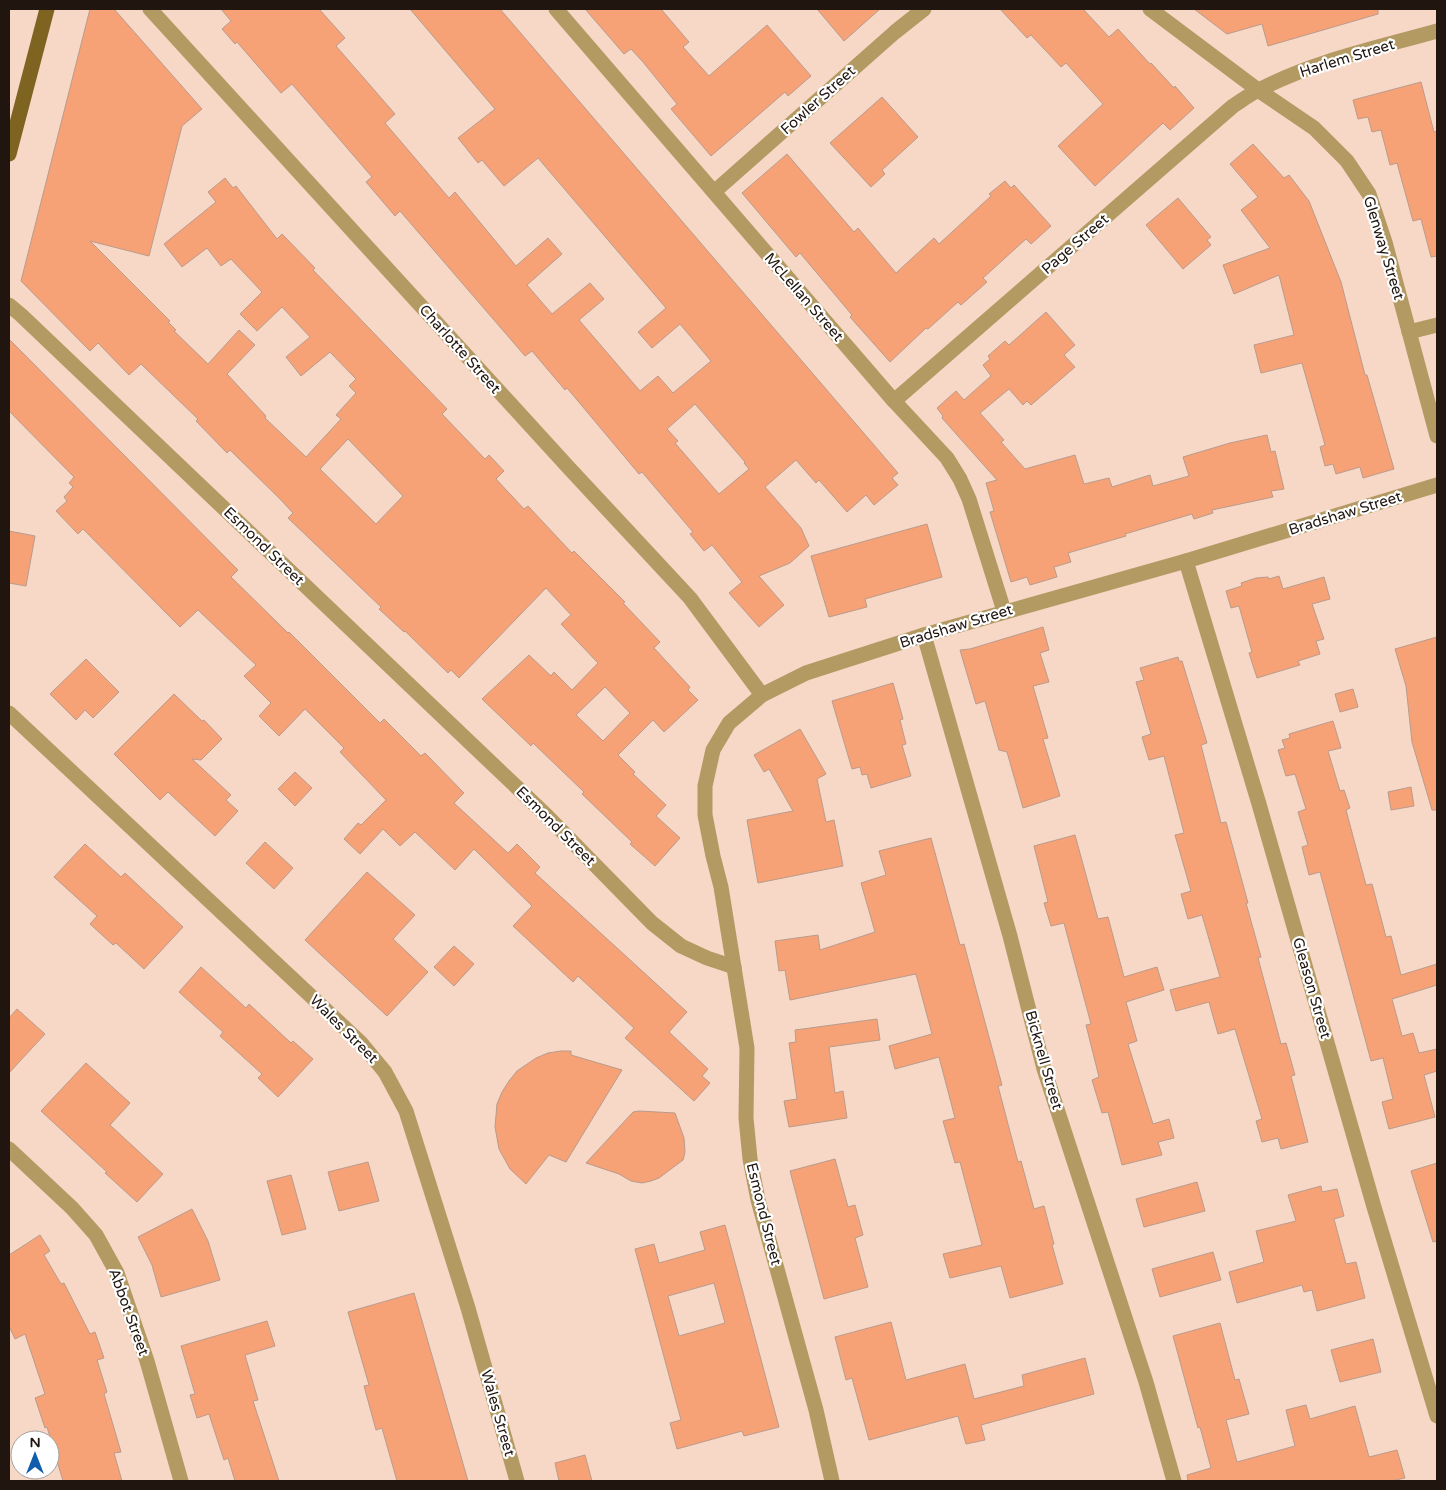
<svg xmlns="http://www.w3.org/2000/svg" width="1446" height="1490" viewBox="0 0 1446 1490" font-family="'Varela Round',sans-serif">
  <rect width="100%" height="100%" fill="#f7d7c6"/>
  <g fill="#f6a276" stroke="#ba9b8c" fill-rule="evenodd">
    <path d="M 90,9 L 114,9 L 202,109 L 182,126 L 149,256 L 90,241 L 170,321 L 168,322 L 176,330 L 174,331 L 208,364 L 239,330 L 255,345 L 227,374 L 266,416 L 265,418 L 306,457 L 341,419 L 336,415 L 356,393 L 349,386 L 356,379 L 330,352 L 301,376 L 286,357 L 310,337 L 282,307 L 257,331 L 240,314 L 262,292 L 231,259 L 221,266 L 207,248 L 182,267 L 164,244 L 216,202 L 208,192 L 225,178 L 233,188 L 236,186 L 277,239 L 282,234 L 315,268 L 313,270 L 447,409 L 442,414 L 485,459 L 489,455 L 504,471 L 496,479 L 524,509 L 528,506 L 572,553 L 574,551 L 625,602 L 623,603 L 660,642 L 654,648 L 690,687 L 688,690 L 698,700 L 664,732 L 653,720 L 618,755 L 635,772 L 633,774 L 666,805 L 656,816 L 680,838 L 655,866 L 630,844 L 632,842 L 582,794 L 584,792 L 533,743 L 531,746 L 482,699 L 529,655 L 551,676 L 554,672 L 572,690 L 598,663 L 561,624 L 571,615 L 546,588 L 459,678 L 451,670 L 448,673 L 405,631 L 404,632 L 379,609 L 381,607 L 288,518 L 293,513 L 280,499 L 230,450 L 227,453 L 196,421 L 198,419 L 141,364 L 129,375 L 98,343 L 90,351 L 21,281 ZM 348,439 L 403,496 L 376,524 L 320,469 ZM 605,687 L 630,713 L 603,741 L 576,715 Z"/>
    <path d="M 221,9 L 319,9 L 345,38 L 336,46 L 395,114 L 385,123 L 449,198 L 455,192 L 516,266 L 548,238 L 562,254 L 527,285 L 552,314 L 590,283 L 604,299 L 579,320 L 640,391 L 658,376 L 673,393 L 711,361 L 680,324 L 652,348 L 638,332 L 666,308 L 538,158 L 504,186 L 482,160 L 478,163 L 458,138 L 495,109 L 410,9 L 500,9 L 898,473 L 892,478 L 898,485 L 874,505 L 866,495 L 847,512 L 819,480 L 816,483 L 796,460 L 765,487 L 801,528 L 809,546 L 790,563 L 759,576 L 784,605 L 759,627 L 729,593 L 742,582 L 712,545 L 704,551 L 690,534 L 693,532 L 642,472 L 639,474 L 567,388 L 565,390 L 532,351 L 525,356 L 400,211 L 395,216 L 366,182 L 372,177 L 292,84 L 281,93 L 237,42 L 235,44 L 222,29 L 231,21 ZM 695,404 L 745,462 L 744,463 L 749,469 L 719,494 L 675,443 L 678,441 L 667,429 Z"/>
    <path d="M 585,9 L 661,9 L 689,42 L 683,47 L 709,76 L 767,25 L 811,76 L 788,96 L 785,92 L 711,156 L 671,109 L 677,104 L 643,62 L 631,49 L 624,54 Z"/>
    <path d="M 817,9 L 880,9 L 844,41 Z"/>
    <path d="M 1000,9 L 1083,9 L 1109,37 L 1118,29 L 1150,64 L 1151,63 L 1174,88 L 1175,86 L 1194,108 L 1170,130 L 1163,123 L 1095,186 L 1058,146 L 1103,104 L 1066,63 L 1061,67 L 1031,35 L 1027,38 Z"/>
    <path d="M 1194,9 L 1378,9 L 1378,14 L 1268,46 L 1262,24 L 1227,34 Z"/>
    <path d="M 1421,82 L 1434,132 L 1437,131 L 1437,256 L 1431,257 L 1421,219 L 1413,221 L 1397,163 L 1390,165 L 1381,130 L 1372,132 L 1368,117 L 1358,119 L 1353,100 Z"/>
    <path d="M 882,97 L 918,137 L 882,170 L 885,174 L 871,187 L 830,143 Z"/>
    <path d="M 1253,144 L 1284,178 L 1289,175 L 1309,201 L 1341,282 L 1365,375 L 1367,375 L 1394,469 L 1363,478 L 1360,467 L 1336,474 L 1333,464 L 1325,466 L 1320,447 L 1325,445 L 1302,363 L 1261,373 L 1254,345 L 1294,335 L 1279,275 L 1234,294 L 1223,265 L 1270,248 L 1241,210 L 1258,197 L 1230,164 Z"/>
    <path d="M 787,154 L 854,232 L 858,228 L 896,273 L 934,238 L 939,244 L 991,196 L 989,194 L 1005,181 L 1011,188 L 1014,185 L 1051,226 L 1031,244 L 1026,239 L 983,278 L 987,282 L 961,305 L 958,302 L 928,329 L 926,328 L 890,362 L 850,317 L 852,315 L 800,253 L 796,257 L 742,193 Z"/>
    <path d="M 1178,198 L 1211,237 L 1207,240 L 1211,245 L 1183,269 L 1146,225 Z"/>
    <path d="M 1046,312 L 1075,345 L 1064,355 L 1075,367 L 1031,405 L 1027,401 L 1023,405 L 1009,389 L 980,413 L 1004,440 L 1001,442 L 1025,469 L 1075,455 L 1084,484 L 1109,478 L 1112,487 L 1150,475 L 1153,486 L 1189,476 L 1183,457 L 1230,443 L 1267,435 L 1271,452 L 1275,451 L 1284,489 L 1271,491 L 1273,497 L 1212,510 L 1213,513 L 1194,519 L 1192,514 L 1125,534 L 1126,536 L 1068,553 L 1071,562 L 1054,567 L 1057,577 L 1030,585 L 1027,577 L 1011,582 L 990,512 L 994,511 L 986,483 L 997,480 L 942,418 L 943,416 L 937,408 L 956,391 L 964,400 L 991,376 L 983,365 L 990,359 L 988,356 L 1005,341 L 1009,345 Z"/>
    <path d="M 9,339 L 238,570 L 231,577 L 288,633 L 289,632 L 380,723 L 384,719 L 421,756 L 425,753 L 464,793 L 454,803 L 508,853 L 517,844 L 540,867 L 535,873 L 687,1012 L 669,1032 L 708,1069 L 702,1076 L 710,1083 L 694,1101 L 625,1038 L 634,1028 L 578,976 L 573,982 L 513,926 L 532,906 L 474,849 L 455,870 L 415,832 L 400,846 L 383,829 L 360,854 L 344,839 L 358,823 L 361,825 L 386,800 L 340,752 L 344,748 L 305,709 L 279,736 L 259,716 L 271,703 L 244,676 L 256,665 L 198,610 L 180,627 L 83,529 L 78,534 L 56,511 L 67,501 L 64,497 L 73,487 L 69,483 L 74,477 L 9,411 Z"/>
    <path d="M 927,524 L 942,577 L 865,599 L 867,607 L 829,617 L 811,556 Z"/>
    <path d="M 9,531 L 35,536 L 26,586 L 9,583 Z"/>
    <path d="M 1279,576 L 1283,589 L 1324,577 L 1330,599 L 1312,604 L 1324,639 L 1316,641 L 1320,654 L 1298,661 L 1300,665 L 1257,678 L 1249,653 L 1252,652 L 1239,606 L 1231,608 L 1226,591 L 1242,586 L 1241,583 L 1256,578 L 1268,577 L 1269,579 Z"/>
    <path d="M 1043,627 L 1049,650 L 1040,653 L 1049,682 L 1033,686 L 1048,738 L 1043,739 L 1060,796 L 1023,808 L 1007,752 L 999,750 L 985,701 L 976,704 L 960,650 L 970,649 Z"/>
    <path d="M 1437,637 L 1437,810 L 1432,810 L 1412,742 L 1406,686 L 1395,649 Z"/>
    <path d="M 1178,657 L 1179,661 L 1182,661 L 1207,743 L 1201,745 L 1221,823 L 1226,822 L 1232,844 L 1248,903 L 1246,903 L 1261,957 L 1258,958 L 1281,1044 L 1286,1043 L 1295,1075 L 1291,1076 L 1308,1142 L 1281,1149 L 1278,1138 L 1262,1142 L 1256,1121 L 1262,1119 L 1235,1029 L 1218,1034 L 1209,1002 L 1176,1011 L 1170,990 L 1220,977 L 1202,915 L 1188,919 L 1181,894 L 1191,891 L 1175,835 L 1184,833 L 1164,756 L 1149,760 L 1142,737 L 1151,734 L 1136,682 L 1144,680 L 1140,668 Z"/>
    <path d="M 86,659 L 119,692 L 93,718 L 85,710 L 76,720 L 50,694 Z"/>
    <path d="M 893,683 L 903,719 L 900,720 L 906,744 L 902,745 L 911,776 L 871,788 L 867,774 L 862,775 L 860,767 L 852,769 L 832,701 Z"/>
    <path d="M 1353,689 L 1358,707 L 1340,712 L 1335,694 Z"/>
    <path d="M 174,694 L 202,721 L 204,720 L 222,739 L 201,760 L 192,759 L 231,795 L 226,800 L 238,811 L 215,836 L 168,792 L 160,800 L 114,754 Z"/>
    <path d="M 1333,721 L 1341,748 L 1328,751 L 1340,791 L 1344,790 L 1350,808 L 1346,810 L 1366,885 L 1372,884 L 1386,937 L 1391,936 L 1401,975 L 1437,964 L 1437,985 L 1392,999 L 1402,1036 L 1413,1033 L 1419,1053 L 1437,1049 L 1437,1071 L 1424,1075 L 1435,1117 L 1389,1129 L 1382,1102 L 1393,1099 L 1383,1058 L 1371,1061 L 1320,872 L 1309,875 L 1302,847 L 1308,845 L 1298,812 L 1306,809 L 1295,774 L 1286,776 L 1278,750 L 1285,748 L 1282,740 L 1290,738 L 1289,734 Z"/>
    <path d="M 800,729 L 826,774 L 817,779 L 826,822 L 834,820 L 843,866 L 758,883 L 747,820 L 793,811 L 769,769 L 764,772 L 754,755 Z"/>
    <path d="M 295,772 L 312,788 L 295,806 L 278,789 Z"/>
    <path d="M 1411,787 L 1414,806 L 1391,810 L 1388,792 Z"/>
    <path d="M 1075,835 L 1098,919 L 1108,917 L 1124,977 L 1157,967 L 1164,990 L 1126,1002 L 1137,1041 L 1128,1044 L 1153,1124 L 1169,1119 L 1174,1138 L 1158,1142 L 1162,1155 L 1122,1165 L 1108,1112 L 1102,1113 L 1092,1080 L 1099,1077 L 1086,1025 L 1091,1024 L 1064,923 L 1051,926 L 1044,903 L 1048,902 L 1034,846 Z"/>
    <path d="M 931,838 L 960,945 L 964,944 L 976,989 L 1002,1085 L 998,1086 L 1018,1162 L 1021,1161 L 1034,1209 L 1044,1206 L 1054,1244 L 1052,1245 L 1063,1284 L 1010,1298 L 1001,1266 L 950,1278 L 943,1254 L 982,1245 L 960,1162 L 955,1163 L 943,1121 L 955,1118 L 939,1057 L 895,1069 L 889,1046 L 932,1034 L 916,974 L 790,1000 L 785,970 L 779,971 L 775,941 L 818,935 L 820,950 L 875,932 L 861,883 L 886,875 L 879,851 Z"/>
    <path d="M 265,842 L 293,868 L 274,889 L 246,863 Z"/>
    <path d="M 85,844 L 121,877 L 125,873 L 183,927 L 144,969 L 116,943 L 113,945 L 90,924 L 97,916 L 54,877 Z"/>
    <path d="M 367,872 L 415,915 L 393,939 L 428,972 L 387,1016 L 305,940 Z"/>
    <path d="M 454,946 L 474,964 L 454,986 L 434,967 Z"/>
    <path d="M 201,967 L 246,1008 L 249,1004 L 291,1043 L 293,1041 L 313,1059 L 278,1097 L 258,1078 L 262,1074 L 220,1036 L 223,1032 L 179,992 Z"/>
    <path d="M 17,1009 L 45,1034 L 9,1073 L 9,1018 Z"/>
    <path d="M 877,1019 L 880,1040 L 829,1047 L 835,1093 L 843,1091 L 847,1118 L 789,1127 L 784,1101 L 797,1099 L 789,1043 L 796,1042 L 795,1030 Z"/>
    <path d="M 561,1051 L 571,1051 L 571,1055 L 622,1070 L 566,1162 L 549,1155 L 526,1184 L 510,1169 L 499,1149 L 495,1127 L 497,1104 L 502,1092 L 509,1081 L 517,1071 L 536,1058 L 548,1053 Z"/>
    <path d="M 86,1063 L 130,1103 L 110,1125 L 163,1174 L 137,1202 L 105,1173 L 107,1172 L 41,1111 Z"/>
    <path d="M 639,1111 L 675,1113 L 684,1138 L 685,1152 L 683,1160 L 659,1178 L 651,1181 L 642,1183 L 631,1181 L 619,1174 L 586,1163 L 633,1112 Z"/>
    <path d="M 835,1159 L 848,1207 L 855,1205 L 863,1235 L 855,1238 L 868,1287 L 824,1299 L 790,1171 Z"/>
    <path d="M 368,1162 L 379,1201 L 339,1211 L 328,1172 Z"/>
    <path d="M 1437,1163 L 1437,1241 L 1433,1242 L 1411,1171 Z"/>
    <path d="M 291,1175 L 306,1229 L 282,1235 L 267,1181 Z"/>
    <path d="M 1197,1182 L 1205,1211 L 1144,1227 L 1136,1199 Z"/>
    <path d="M 1321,1186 L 1322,1192 L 1337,1189 L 1344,1216 L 1334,1219 L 1346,1264 L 1356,1262 L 1365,1298 L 1317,1311 L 1312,1290 L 1304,1292 L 1302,1285 L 1237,1303 L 1229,1272 L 1264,1262 L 1256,1231 L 1296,1221 L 1288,1195 Z"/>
    <path d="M 192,1209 L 208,1241 L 220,1280 L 161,1297 L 152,1265 L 138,1237 Z"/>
    <path d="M 725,1225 L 779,1427 L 744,1436 L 742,1431 L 677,1449 L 670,1423 L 681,1420 L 635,1249 L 654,1244 L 659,1263 L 705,1250 L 700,1232 ZM 714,1283 L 725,1323 L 679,1336 L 668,1296 Z"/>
    <path d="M 40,1235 L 50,1251 L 44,1255 L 61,1284 L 64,1283 L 90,1334 L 95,1332 L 104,1358 L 97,1360 L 107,1392 L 104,1394 L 121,1452 L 114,1453 L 122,1481 L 63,1481 L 47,1427 L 45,1428 L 35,1398 L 45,1394 L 25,1334 L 15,1339 L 9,1326 L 9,1255 Z"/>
    <path d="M 1213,1252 L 1221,1280 L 1160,1297 L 1152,1269 Z"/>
    <path d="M 414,1293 L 468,1481 L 397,1481 L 382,1428 L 376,1430 L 364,1386 L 369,1385 L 348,1312 Z"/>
    <path d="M 267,1321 L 275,1346 L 245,1355 L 258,1400 L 253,1401 L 279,1481 L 235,1481 L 228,1458 L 224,1460 L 209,1414 L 197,1418 L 190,1395 L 195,1394 L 181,1346 Z"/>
    <path d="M 891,1322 L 906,1380 L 965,1364 L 974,1399 L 1024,1386 L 1022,1375 L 1085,1358 L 1094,1394 L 981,1425 L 985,1440 L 966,1444 L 958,1416 L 869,1440 L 852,1378 L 846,1380 L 835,1337 Z"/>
    <path d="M 1220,1323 L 1235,1380 L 1239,1379 L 1249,1414 L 1226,1420 L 1237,1462 L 1295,1446 L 1286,1410 L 1306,1405 L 1310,1419 L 1355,1406 L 1369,1457 L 1397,1450 L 1405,1478 L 1391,1481 L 1188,1481 L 1187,1475 L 1211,1468 L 1200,1427 L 1198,1428 L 1173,1336 Z"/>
    <path d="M 1373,1339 L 1381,1372 L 1340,1382 L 1331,1350 Z"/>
    <path d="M 585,1455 L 592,1481 L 559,1481 L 555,1463 Z"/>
  </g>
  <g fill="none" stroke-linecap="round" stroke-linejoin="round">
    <g stroke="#b39a63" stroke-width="15">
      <path d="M 150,9 L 569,468 L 690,598 L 762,695"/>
      <path d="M 556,9 L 894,401 L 947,458 L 960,479 L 969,499 L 1004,611"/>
      <path d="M 714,192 L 895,32 L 924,9"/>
      <path d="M 9,305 L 21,315 L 547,816 L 652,923 L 681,946 L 707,958 L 734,967"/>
      <path d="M 1409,332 L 1437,325"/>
      <path d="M 894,401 L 1233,106 C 1241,101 1250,94 1259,90 C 1314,61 1377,48 1437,31"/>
      <path d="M 1186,561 L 1259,804 L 1374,1207 L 1437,1416"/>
      <path d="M 924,635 L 1010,936 L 1044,1069 L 1146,1382 L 1174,1481"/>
      <path d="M 9,713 L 361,1043 L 385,1072 L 406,1111 L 468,1308 L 517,1481"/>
      <path d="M 9,1149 L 72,1208 L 96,1235 L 117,1273 L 147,1361 L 181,1481"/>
      <path d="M 832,1481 L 816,1410 L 758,1200 L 750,1159 L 746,1118 L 747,1048 L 721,887 L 713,856 L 705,815 L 705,786 L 713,750 L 729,723 L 762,695 L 806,673 L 924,635 L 1186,561 L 1437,485"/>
    </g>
    <path stroke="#b39a63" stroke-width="15" d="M 1150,9 L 1258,90 L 1314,128 L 1347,161 L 1369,194 L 1385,242 L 1437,436"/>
    <path stroke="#7e6321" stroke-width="15" d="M 9,154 L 47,9"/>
  </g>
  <g text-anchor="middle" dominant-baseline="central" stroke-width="4.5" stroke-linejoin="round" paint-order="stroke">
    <g font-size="15" fill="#20150f" stroke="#fff">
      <text transform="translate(1347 58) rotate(-17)">Harlem Street</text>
      <text transform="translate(818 100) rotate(-42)">Fowler Street</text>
      <text transform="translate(1075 244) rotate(-41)">Page Street</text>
      <text transform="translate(1384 248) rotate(73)">Glenway Street</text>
      <text transform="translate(804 297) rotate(49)">McLellan Street</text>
      <text transform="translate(460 349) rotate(48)">Charlotte Street</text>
      <text transform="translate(1345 513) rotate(-17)">Bradshaw Street</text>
      <text transform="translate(264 546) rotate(44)">Esmond Street</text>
      <text transform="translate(956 626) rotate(-17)">Bradshaw Street</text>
      <text transform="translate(556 826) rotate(45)">Esmond Street</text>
      <text transform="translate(1312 988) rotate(74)">Gleason Street</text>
      <text transform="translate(344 1029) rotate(45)">Wales Street</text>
      <text transform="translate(1044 1060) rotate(74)">Bicknell Street</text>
      <text transform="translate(764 1214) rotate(76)">Esmond Street</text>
      <text transform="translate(129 1312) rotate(70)">Abbot Street</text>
      <text transform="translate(498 1413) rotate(74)">Wales Street</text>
    </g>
  </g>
  <rect width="1446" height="1490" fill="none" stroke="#20150f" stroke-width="20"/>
  <g transform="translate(35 1455)"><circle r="24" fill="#ffffff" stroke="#a6a19f"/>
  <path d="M0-4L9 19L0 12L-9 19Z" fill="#105dac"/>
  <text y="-8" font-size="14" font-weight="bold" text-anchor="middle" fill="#20150f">N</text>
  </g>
</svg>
